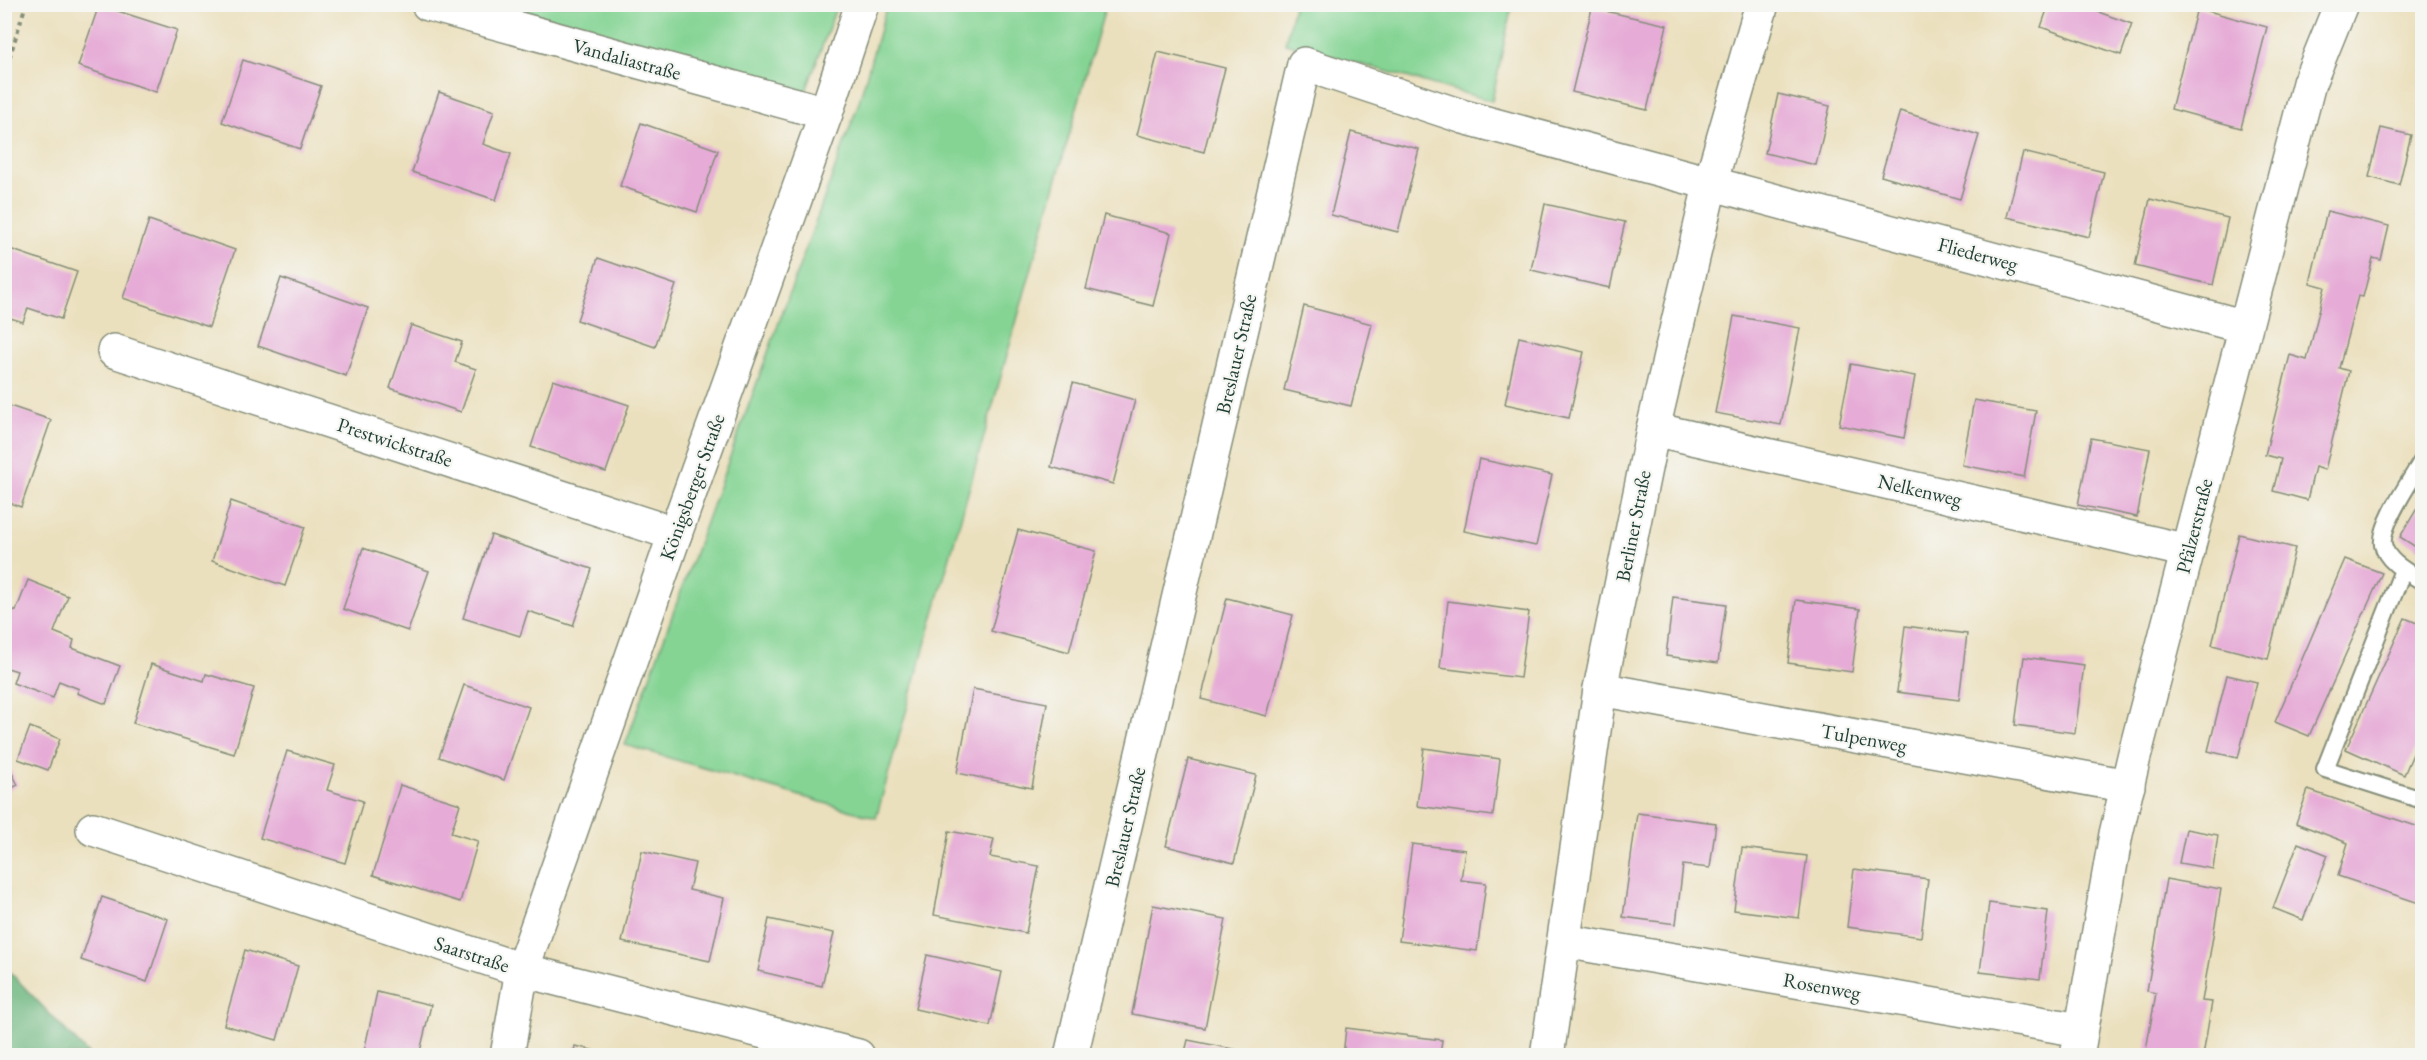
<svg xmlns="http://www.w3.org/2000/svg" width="2427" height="1060" viewBox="0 0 2427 1060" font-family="'EB Garamond',serif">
  <rect width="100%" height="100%" fill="#f6f6f2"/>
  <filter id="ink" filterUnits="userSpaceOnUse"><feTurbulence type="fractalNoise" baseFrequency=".0167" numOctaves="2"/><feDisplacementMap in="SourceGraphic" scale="12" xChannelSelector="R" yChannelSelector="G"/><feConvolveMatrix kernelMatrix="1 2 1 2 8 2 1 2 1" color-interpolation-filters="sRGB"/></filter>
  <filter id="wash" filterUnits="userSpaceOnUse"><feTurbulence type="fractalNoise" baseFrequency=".008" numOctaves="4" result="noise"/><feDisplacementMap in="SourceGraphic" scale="24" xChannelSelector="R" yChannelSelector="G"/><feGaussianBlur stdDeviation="1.35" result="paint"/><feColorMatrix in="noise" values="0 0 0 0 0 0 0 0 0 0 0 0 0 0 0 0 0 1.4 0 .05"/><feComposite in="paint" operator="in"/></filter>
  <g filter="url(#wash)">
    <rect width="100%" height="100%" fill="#ebe0be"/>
    <g fill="#85d494" stroke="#528864" stroke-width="1.5">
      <path d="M 491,5 L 837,5 L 806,91 Z"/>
      <path d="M 887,5 L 1106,5 L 876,818 L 625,745 L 858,105 Z"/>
      <path d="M 1294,5 L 1512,5 L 1492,101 L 1285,43 Z"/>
    </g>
    <path fill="#6cb67e" stroke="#467a59" stroke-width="1.5" d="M 4,967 L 5,967 L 89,1055 L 5,1055 Z"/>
    <g id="blocks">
      <g fill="#e6acd7">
        <path d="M 2049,4 L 2076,4 L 2132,24 L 2121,55 L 2041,27 Z"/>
        <path d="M 99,5 L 177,30 L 156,92 L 78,66 Z"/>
        <path d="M 1592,8 L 1667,25 L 1647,110 L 1572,92 Z"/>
        <path d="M 2197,8 L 2267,27 L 2241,128 L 2171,109 Z"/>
        <path d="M 1158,52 L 1225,68 L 1204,152 L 1137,135 Z"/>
        <path d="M 243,60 L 321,86 L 300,149 L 222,122 Z"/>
        <path d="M 439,92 L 494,111 L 483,144 L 511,154 L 496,200 L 412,172 Z"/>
        <path d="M 1778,94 L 1830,106 L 1816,165 L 1765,153 Z"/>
        <path d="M 1900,111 L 1979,135 L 1960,199 L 1881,176 Z"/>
        <path d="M 641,123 L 718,150 L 697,212 L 620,186 Z"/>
        <path d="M 2381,128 L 2411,135 L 2399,185 L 2369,177 Z"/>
        <path d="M 1351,132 L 1419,149 L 1398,232 L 1331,215 Z"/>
        <path d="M 2023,152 L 2104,172 L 2089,237 L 2007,217 Z"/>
        <path d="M 2150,199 L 2228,218 L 2213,285 L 2135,266 Z"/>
        <path d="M 1545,204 L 1625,222 L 1610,288 L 1531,270 Z"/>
        <path d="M 2327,211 L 2389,226 L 2381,260 L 2373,258 L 2363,297 L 2358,296 L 2339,368 L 2349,371 L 2325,470 L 2315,467 L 2307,500 L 2273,491 L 2281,459 L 2265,455 L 2290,355 L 2307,360 L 2325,287 L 2310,283 Z"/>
        <path d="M 1104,215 L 1171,233 L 1153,306 L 1086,289 Z"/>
        <path d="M 149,220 L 235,250 L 209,327 L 123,298 Z"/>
        <path d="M 4,247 L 77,272 L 61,319 L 28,308 L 23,322 L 4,316 Z"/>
        <path d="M 598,258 L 676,285 L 655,347 L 577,320 Z"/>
        <path d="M 281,278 L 368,308 L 346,376 L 258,346 Z"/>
        <path d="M 1304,306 L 1372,324 L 1351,406 L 1284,390 Z"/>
        <path d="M 1734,316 L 1800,328 L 1781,425 L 1715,413 Z"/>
        <path d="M 411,325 L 462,342 L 455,362 L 476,369 L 461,412 L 390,388 Z"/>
        <path d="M 1519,337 L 1584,352 L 1569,418 L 1505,404 Z"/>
        <path d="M 1851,364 L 1915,376 L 1904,438 L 1839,425 Z"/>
        <path d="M 553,380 L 629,405 L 606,472 L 531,447 Z"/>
        <path d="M 1073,383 L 1135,400 L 1113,484 L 1051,467 Z"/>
        <path d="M 1974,400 L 2036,411 L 2024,477 L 1962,465 Z"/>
        <path d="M 4,404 L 51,420 L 21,507 L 4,501 Z"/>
        <path d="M 2091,438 L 2150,449 L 2137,517 L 2078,505 Z"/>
        <path d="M 1479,459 L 1552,475 L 1536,546 L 1464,531 Z"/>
        <path d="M 2422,500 L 2422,551 L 2400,537 Z"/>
        <path d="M 231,501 L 305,527 L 285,586 L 212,561 Z"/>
        <path d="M 1018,530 L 1096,551 L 1069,652 L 991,631 Z"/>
        <path d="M 2239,534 L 2295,548 L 2268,659 L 2212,645 Z"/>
        <path d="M 491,535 L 592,569 L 573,626 L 528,611 L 520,636 L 463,618 Z"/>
        <path d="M 363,548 L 429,571 L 408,631 L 343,609 Z"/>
        <path d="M 2345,559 L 2382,573 L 2309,736 L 2275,722 Z"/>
        <path d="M 28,580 L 68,596 L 54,632 L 74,640 L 72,648 L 120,666 L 106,704 L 77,693 L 79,689 L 59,681 L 53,698 L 13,683 L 17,671 L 4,667 L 4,606 L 16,611 Z"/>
        <path d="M 1673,597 L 1726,604 L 1718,663 L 1666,656 Z"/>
        <path d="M 1227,598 L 1293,615 L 1267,716 L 1201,699 Z"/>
        <path d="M 1796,600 L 1860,609 L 1852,672 L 1788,663 Z"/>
        <path d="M 1448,601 L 1529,612 L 1520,678 L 1440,668 Z"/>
        <path d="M 2405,618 L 2422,625 L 2422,733 L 2404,775 L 2346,749 Z"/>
        <path d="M 1905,626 L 1967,634 L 1959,700 L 1897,692 Z"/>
        <path d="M 2024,657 L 2084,665 L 2075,733 L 2015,725 Z"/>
        <path d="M 151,664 L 204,681 L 206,674 L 254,688 L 234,754 L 133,723 Z"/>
        <path d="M 2227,675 L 2257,682 L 2238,758 L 2208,751 Z"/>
        <path d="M 464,685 L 529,707 L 504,780 L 439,757 Z"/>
        <path d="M 973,689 L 1047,703 L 1032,788 L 957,773 Z"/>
        <path d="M 30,727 L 60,739 L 48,770 L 18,759 Z"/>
        <path d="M 1424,748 L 1500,759 L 1493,816 L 1417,806 Z"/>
        <path d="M 287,751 L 335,765 L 327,790 L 363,801 L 345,863 L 260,838 Z"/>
        <path d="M 4,757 L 18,785 L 4,792 Z"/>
        <path d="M 1188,759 L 1256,775 L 1234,863 L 1166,846 Z"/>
        <path d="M 400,785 L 460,804 L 451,833 L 478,841 L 460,902 L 373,875 Z"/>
        <path d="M 2308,790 L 2422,828 L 2422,904 L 2338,876 L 2348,843 L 2296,823 Z"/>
        <path d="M 1637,813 L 1716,823 L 1710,868 L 1683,865 L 1676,924 L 1623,917 Z"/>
        <path d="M 4,814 L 10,825 L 4,827 Z"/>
        <path d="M 2186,829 L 2218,835 L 2213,869 L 2179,863 Z"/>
        <path d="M 949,831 L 994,839 L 990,857 L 1039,866 L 1026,933 L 934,915 Z"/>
        <path d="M 2298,843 L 2328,855 L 2303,920 L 2273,908 Z"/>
        <path d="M 1412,844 L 1465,850 L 1461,880 L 1486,883 L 1477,951 L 1399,941 Z"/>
        <path d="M 1742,848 L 1807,856 L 1799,918 L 1734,910 Z"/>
        <path d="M 642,851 L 695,863 L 689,890 L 724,898 L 710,961 L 622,942 Z"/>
        <path d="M 1854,869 L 1928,879 L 1921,937 L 1847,927 Z"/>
        <path d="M 2166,879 L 2221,889 L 2202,1001 L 2212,1002 L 2203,1056 L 2145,1056 L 2156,993 L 2147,991 Z"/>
        <path d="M 102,897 L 168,919 L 147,982 L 81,960 Z"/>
        <path d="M 1989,903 L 2048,911 L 2040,979 L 1980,972 Z"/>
        <path d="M 1153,905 L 1226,919 L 1205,1028 L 1132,1014 Z"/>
        <path d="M 769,919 L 834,933 L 822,986 L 758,971 Z"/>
        <path d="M 245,950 L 298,966 L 277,1040 L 224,1025 Z"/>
        <path d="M 927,955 L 1002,972 L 990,1026 L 915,1009 Z"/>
        <path d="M 377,992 L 431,1005 L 419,1056 L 363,1056 Z"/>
        <path d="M 1346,1028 L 1442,1040 L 1440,1056 L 1343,1056 Z"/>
        <path d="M 1188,1040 L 1258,1054 L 1258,1056 L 1184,1056 Z"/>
        <path d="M 575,1046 L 613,1055 L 613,1056 L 573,1056 Z"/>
      </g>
    </g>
  </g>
  <g filter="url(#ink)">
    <use href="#blocks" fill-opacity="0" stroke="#858e79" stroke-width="1.5"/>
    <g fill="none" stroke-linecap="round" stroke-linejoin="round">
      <defs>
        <g id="service">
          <path d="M 2422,461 C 2412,479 2380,524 2383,544 C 2386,562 2409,573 2422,581"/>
          <path d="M 2403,570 L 2325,769 L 2422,800"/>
        </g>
        <g id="minor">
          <path d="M 428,4 L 826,113"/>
          <path d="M 114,351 L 675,534"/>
          <path d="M 1653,429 L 2188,551"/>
          <path d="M 1600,689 L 2128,786"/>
          <path d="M 93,829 L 522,970 L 858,1056"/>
          <path d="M 1564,941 L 2080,1030"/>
          <path d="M 507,1056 L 522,970 L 675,534 L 826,113 L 862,4"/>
          <path d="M 1071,1056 L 1304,64 L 1464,117 L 2245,327"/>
          <path d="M 1547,1056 L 1600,689 L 1653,429 L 1711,181 L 1762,4"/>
          <path d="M 2077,1056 L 2116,834 L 2134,757 L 2309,83 L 2341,4"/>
        </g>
      </defs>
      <use href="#service" stroke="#858e79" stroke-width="20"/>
      <use href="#minor" stroke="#858e79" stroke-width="36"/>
      <path stroke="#858e79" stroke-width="4" stroke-dasharray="4.5 4.5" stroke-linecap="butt" d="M 4,75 L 26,4"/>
      <use href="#service" stroke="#fff" stroke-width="16"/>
      <use href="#minor" stroke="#fff" stroke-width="33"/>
    </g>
  </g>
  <g text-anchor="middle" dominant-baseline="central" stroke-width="4.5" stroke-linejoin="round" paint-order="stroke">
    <g font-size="20" fill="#1f3d34" stroke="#f6f6f2">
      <text transform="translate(627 59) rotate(15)">Vandaliastraße</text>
      <text transform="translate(1978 254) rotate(15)">Fliederweg</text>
      <text transform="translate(1236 354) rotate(-77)">Breslauer Straße</text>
      <text transform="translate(395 442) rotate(18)">Prestwickstraße</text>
      <text transform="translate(692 487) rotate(-70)">Königsberger Straße</text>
      <text transform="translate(1920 490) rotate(13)">Nelkenweg</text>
      <text transform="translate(1633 526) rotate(-79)">Berliner Straße</text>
      <text transform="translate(2194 526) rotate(-76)">Pfälzerstraße</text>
      <text transform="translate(1864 738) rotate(10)">Tulpenweg</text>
      <text transform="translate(1125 827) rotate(-77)">Breslauer Straße</text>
      <text transform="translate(472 954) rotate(18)">Saarstraße</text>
      <text transform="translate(1822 986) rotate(10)">Rosenweg</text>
    </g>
  </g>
  <rect width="2427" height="1060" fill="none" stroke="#f6f6f2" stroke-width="24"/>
</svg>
